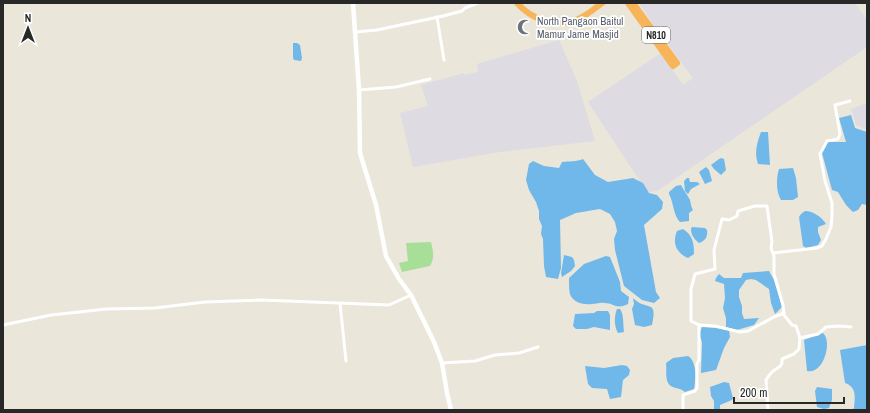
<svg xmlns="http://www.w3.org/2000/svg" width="870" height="413" viewBox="0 0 870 413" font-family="'Archivo Narrow',sans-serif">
  <rect width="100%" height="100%" fill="#eae6da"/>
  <g fill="#dedbe3">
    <path d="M 639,3 L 855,3 L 867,20 L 867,47 L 657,191 L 647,192 L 588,102 L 661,53 L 683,85 L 693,78 L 662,37 Z"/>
    <path d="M 559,40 L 577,81 L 595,141 L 500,152 L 413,167 L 400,113 L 428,106 L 421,85 L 464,73 L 465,75 L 478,72 L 477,64 Z"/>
    <path d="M 867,103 L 867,128 L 865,129 L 856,125 L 851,109 Z"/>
  </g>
  <path fill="#a7df98" d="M 431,242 C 433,250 435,258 430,266 L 402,272 L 399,263 L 408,261 L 406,243 Z"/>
  <g fill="#70b8ea">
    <path d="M 293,43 L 297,43 L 300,45 L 302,58 L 301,61 L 294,60 L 293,58 Z"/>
    <path d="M 851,115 L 855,128 L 867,132 L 867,205 L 862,204 L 858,210 L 853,212 L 846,205 L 838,192 L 832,190 L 822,153 L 828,142 L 846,142 L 839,118 Z"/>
    <path d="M 761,132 L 768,132 L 770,165 L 758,164 C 754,152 757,143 761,132 Z"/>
    <path d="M 721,158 L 724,159 L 726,170 L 721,175 L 714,169 L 711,165 L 719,159 Z"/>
    <path d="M 583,159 L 595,175 L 608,182 L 633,178 L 643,183 L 649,193 L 657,195 L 663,202 L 662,209 L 644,225 L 656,292 L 660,298 L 654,303 L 642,300 L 624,286 L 615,250 L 614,239 L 617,231 L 615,222 L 610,214 L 600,209 L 576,213 L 560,220 L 561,268 L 558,279 L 546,277 L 544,266 L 543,239 L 541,234 L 542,226 L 539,219 L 539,211 L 536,202 L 529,190 L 526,180 L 529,164 L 533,161 L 544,166 L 559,168 L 562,162 C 569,161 576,162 583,159 Z"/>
    <path d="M 706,167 L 709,170 L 712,181 L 705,184 L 699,172 Z"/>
    <path d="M 793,168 L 796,178 L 798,197 L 793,200 L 781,200 C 776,192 776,178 779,169 Z"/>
    <path d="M 687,178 L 689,178 L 690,182 L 697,182 L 700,184 L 691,189 L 688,194 L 685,191 L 684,181 Z"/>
    <path d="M 681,185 C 683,189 688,196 690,200 C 691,204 691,207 693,210 L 689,213 L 689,221 L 680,222 C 673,215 674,203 669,194 L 669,192 L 676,186 Z"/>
    <path d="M 805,211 C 813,211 822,217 826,224 L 818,227 L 818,232 L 821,240 L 818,245 L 806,248 L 803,246 L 799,217 L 801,214 Z"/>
    <path d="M 692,227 L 705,228 L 707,230 C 708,237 705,241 699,243 C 694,239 691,235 691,229 Z"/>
    <path d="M 683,229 C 693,235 694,244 694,254 L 688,258 C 676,253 672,243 677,231 Z"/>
    <path d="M 564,255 L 572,257 L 574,260 L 575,266 L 571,271 L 562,277 L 561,273 Z"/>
    <path d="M 606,256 L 610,257 L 620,282 L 621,291 L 629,297 L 628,304 C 615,310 615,303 604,303 C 600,302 596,304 592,304 C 584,305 573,303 570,294 C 569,290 569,283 569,278 L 584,264 Z"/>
    <path d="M 769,271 L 774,280 L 782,307 L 775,314 L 771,303 L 769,289 L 756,280 L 751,279 L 746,280 L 739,290 L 739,297 L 742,306 L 742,313 L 744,319 L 759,318 L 754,325 L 737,330 L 726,327 L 726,318 L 723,308 L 725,298 L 724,284 L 715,281 L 716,278 L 719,274 L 724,278 L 741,278 L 743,273 Z"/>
    <path d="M 633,298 C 647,312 658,298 652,325 L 644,327 L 635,325 L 632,309 L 634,304 Z"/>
    <path d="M 617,309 L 620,309 C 624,314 623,325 624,332 L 618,333 C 614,326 614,316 617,309 Z"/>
    <path d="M 597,311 L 608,311 L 610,315 L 610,330 L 594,327 L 587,329 L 576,329 L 573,326 L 575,314 L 594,313 Z"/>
    <path d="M 702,327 L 716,328 L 729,330 L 730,337 L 724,348 L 716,370 L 701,373 L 702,342 L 699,334 Z"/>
    <path d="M 823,333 C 833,342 823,375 807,371 L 804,340 Z"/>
    <path d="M 867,345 L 867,410 L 852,410 L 854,408 C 855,398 857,387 845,383 L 840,350 Z"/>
    <path d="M 688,356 C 697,361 696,380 694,389 L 685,392 C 680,388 678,389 673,387 C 664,384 667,371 666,363 L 673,358 Z"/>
    <path d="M 622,365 L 627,366 L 630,370 L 629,375 L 623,380 L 621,397 L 610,399 L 607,389 L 592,388 L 588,384 L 585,366 L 604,368 Z"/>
    <path d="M 724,382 L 729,383 L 733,398 L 732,400 L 720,405 L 720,410 L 714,410 L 714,401 L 711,396 L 710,387 Z"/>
    <path d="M 817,387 L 832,389 L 832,400 L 829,408 L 824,409 L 817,407 L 815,391 Z"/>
  </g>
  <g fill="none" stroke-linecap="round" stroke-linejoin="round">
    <g stroke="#fff" stroke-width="3">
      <path d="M 437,17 L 444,60"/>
      <path d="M 355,32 L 377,30 L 443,16 L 462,11 L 465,8 L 478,3"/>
      <path d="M 359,90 L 396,87 L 430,79"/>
      <path d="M 773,253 L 817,248 L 822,246 L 826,239 L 831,227 L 832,217 L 832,203 L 825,181 L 820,154 L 827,141 L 838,139 L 840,134 L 835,105 L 850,101"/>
      <path d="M 340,303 L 346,361"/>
      <path d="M 3,325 L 51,315 L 70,313 L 106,309 L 155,308 L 205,302 L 261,300 L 389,305 L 411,295"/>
      <path d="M 699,325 L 715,326 L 740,332 L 748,331 L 774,317 L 784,313"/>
      <path d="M 442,363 L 475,361 L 495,355 L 519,353 L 538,347"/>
      <path d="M 683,410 L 683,395 L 695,391 L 697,388 L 697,364 L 699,360 L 699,325 L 691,321 L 691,289 L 695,274 L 715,269 L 714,250 L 722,219 L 729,220 L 737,216 L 738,211 L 755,206 L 767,206 L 772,242 L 771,248 L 774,256 L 774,274 L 783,305 L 784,315 L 792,325 L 796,326 L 800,338"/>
      <path d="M 768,410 L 766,380 C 768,377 770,374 772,372 C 777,367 783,368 782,359 L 794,354 L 799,349 L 800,338 L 818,334 L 826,327 L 839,326 L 851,327"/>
    </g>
    <path stroke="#fff" stroke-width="4.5" d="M 353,3 L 359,90 L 360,153 L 376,205 L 386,256 L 399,279 L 411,295 L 434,342 L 442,363 L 447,393 L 451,410"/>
    <g stroke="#f8b458" stroke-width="6">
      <path d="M 517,3 C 531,19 555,28 576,20 C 586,16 594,9 602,3"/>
      <path d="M 628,3 L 673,66 L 677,63 L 633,3"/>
    </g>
  </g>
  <defs>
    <symbol id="mosque-bare" viewBox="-9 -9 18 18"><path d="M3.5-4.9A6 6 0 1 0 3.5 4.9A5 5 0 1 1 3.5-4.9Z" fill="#6b7280" stroke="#fff" stroke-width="2.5" paint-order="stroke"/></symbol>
  </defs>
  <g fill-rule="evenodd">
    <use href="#mosque-bare" x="514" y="16" width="22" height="22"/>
  </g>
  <g text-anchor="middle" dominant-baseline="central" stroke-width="3.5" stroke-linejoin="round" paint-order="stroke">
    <rect fill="#fff" stroke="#686868" stroke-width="1" x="642" y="27" width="28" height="16" rx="3"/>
    <g font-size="10" font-weight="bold" fill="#282828">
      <text x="656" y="35">N810</text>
    </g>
    <g font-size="11" fill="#5b616d" stroke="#fff" text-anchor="start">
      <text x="537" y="21">North Pangaon Baitul<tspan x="537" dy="13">Mamur Jame Masjid</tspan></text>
    </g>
  </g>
  <rect width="870" height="413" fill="none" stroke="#282828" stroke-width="8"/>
  <g transform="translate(28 28)" stroke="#ffffff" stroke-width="3" paint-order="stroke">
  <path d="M0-3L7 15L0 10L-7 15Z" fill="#282828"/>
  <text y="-6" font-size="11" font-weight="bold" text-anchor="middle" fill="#282828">N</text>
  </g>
  <path d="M734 397v6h110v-6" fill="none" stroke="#282828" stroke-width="2"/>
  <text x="740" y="397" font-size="12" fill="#282828" stroke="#ffffff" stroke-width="3" paint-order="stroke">200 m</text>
</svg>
